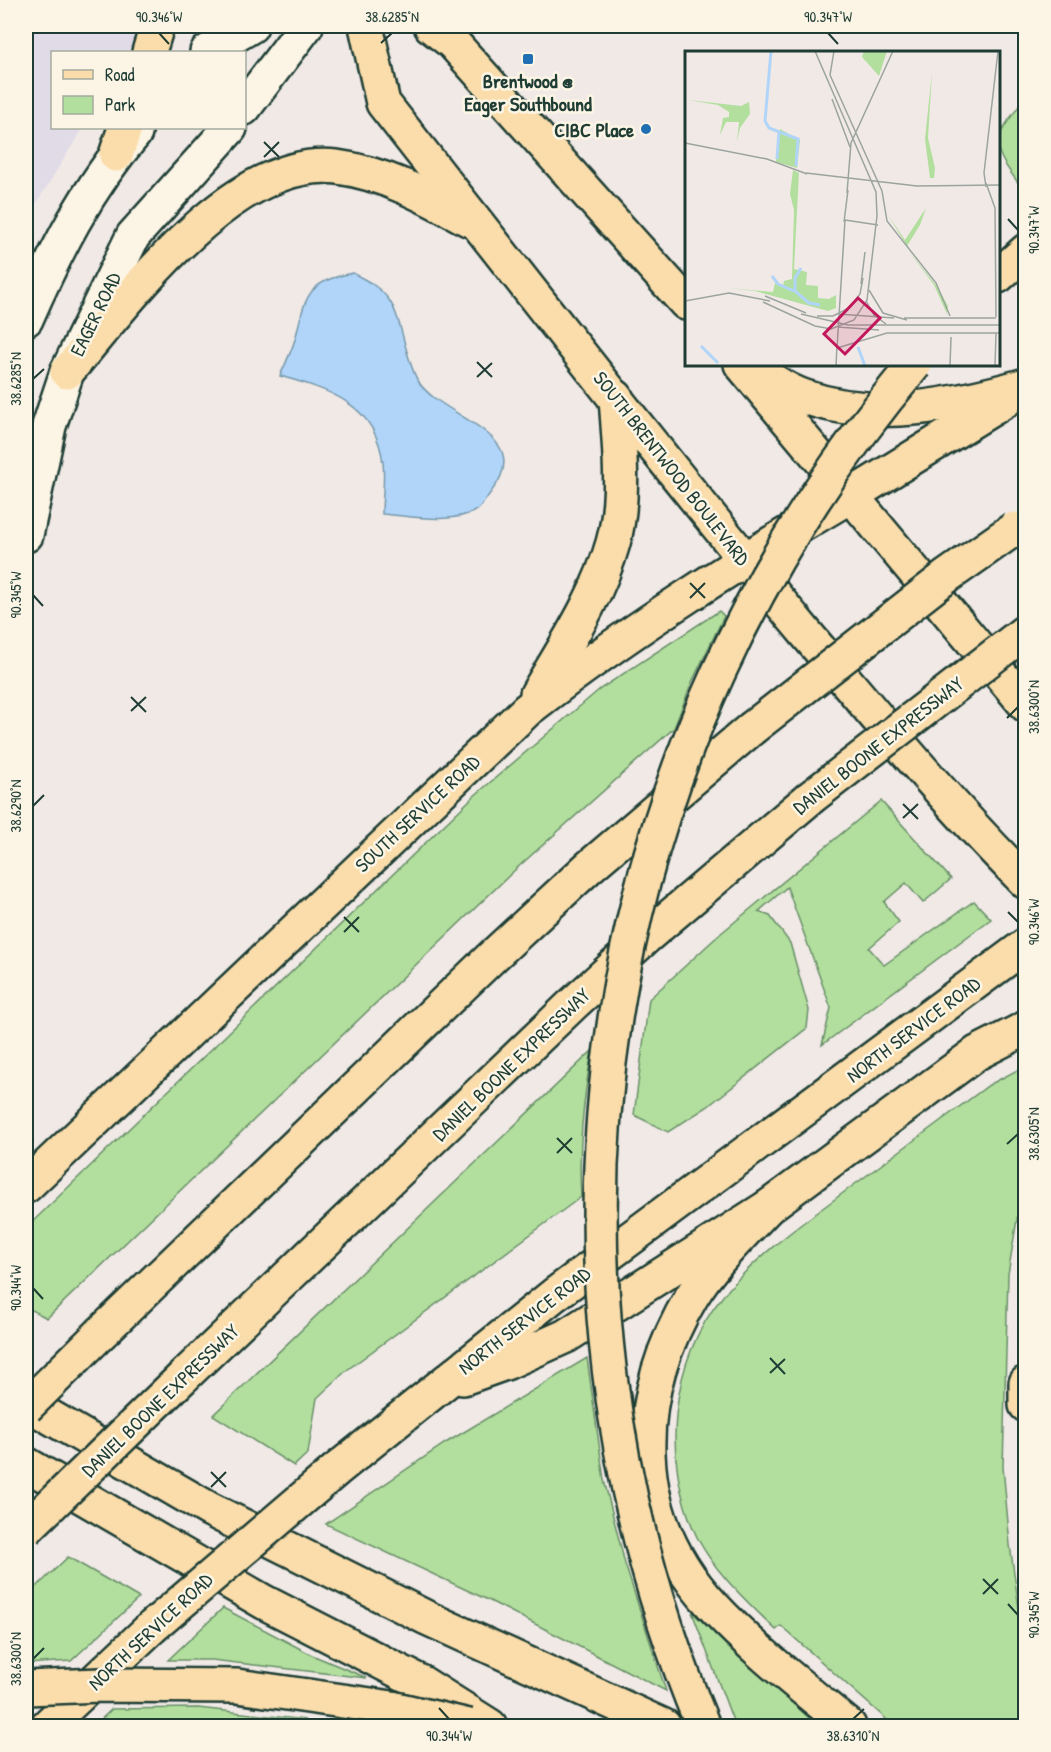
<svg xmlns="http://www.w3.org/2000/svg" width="1051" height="1752" viewBox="0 0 1051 1752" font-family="'Patrick Hand',sans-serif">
  <rect width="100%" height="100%" fill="#f0e9e6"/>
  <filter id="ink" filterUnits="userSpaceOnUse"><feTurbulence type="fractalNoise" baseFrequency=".0167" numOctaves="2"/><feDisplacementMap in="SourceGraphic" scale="12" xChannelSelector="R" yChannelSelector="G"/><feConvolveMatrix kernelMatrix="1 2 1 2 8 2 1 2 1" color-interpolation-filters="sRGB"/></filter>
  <g filter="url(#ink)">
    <path fill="#e1dbe8" d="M 26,26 L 142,26 L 128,52 L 52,52 L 52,128 L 83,128 L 26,220 Z"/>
    <g fill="#b2df9d" stroke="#688e68" stroke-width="1.5">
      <path d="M 1025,98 L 1025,192 C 989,144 989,146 1025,98 Z"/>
      <path d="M 719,611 L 724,616 L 692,682 L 674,728 L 517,868 L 47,1318 L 26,1307 L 26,1228 L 473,797 L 600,689 Z"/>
      <path d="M 881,801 L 951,879 L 923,903 L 906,883 L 884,902 L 899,922 L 869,948 L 884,965 L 974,901 L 991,919 L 822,1045 L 831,1008 L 787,887 L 758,912 L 770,916 L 790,943 L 809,1010 L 807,1028 L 707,1107 L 668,1132 L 634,1115 L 649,999 L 720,934 Z"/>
      <path d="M 592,1051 C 583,1100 578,1148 581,1197 L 347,1370 L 317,1398 L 308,1453 L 294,1466 L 213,1415 Z"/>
      <path d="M 1025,1066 L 1025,1171 L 1008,1274 L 1003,1467 L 1010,1545 L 1025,1650 L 1025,1726 L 894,1726 L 781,1626 L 776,1630 C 748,1602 715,1573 697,1537 C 661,1462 669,1362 723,1296 C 758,1254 803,1223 847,1190 C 894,1155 942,1120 989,1085 Z"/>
      <path d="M 587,1358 L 604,1480 L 625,1564 L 666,1691 L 488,1600 L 326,1524 L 444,1444 Z"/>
      <path d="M 68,1557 L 139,1598 L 71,1661 L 26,1664 L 26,1597 Z"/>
      <path d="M 223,1608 L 312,1655 L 367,1678 L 212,1660 L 168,1660 Z"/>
      <path d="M 692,1612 L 818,1726 L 735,1726 Z"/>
      <path d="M 198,1708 L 306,1720 L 262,1726 L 94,1726 L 112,1709 Z"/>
    </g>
    <path fill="#b0d5f9" stroke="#7698aa" stroke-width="1.5" d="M 353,273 C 366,280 380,287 389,300 C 402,318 405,359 418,381 C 441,419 539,433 491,492 C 487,497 482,506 477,510 C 451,525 410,516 382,514 C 382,498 385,479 383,463 C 376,403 329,390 280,376 C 286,362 294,347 297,332 C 306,292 311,281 353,273 Z"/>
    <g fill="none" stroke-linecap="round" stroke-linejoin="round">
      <defs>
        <g id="secondary">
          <path d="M 207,52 L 251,26"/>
          <path d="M 244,108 L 306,26"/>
          <path d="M 26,319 C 55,253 87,188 135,133"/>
          <path d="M 26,535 L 49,426 L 67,372 L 133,236 L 230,128"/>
        </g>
        <g id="primary">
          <path d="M 366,26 L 383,103 C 522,280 660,458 804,631 C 876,716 947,803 1026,882"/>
          <path d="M 431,26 L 453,43 L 686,303"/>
          <path d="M 149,52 L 157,26"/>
          <path d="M 116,155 L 125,128"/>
          <path d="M 741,364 L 1026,705"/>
          <path d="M 67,372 C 127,302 233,154 337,167 C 384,173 428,197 468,219"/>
          <path d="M 537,694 C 565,646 598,597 613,543 C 626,497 619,445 616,397"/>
          <path d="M 26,1186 L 527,710 C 631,629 740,561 852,495"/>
          <path d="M 463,1378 L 508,1362 L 566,1336 L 768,1207 L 977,1053 L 1026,1028"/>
          <path d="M 336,1470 L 554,1295 L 1026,945"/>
          <path d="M 47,1726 L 152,1627"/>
        </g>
        <g id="motorway">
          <path d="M 998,276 L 1026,251"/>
          <path d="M 750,364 C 767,377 784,390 805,397 C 877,422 955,405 1026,385"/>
          <path d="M 852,495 L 1006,400"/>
          <path d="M 768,1207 C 742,1235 712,1263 692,1296 C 631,1398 629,1516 713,1606 C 754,1650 803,1688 849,1726"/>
          <path d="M 102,1332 L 493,956 L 588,868 L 751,729"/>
          <path d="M 182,1378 L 573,1004 L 646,937 L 810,798"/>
          <path d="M 1026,1383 L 1026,1405"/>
          <path d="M 26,1403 L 209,1509 L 427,1618 L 664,1726"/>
          <path d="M 26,1464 L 264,1602 L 422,1683 L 490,1726"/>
        </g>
      </defs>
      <use href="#secondary" stroke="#1f3d34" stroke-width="38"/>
      <use href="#primary" stroke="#1f3d34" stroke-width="38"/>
      <use href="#motorway" stroke="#1f3d34" stroke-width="38"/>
      <use href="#secondary" stroke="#fcf5e5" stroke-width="33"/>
      <use href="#primary" stroke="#fbddab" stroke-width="33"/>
      <use href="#motorway" stroke="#fbddab" stroke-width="33"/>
      <defs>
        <path id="primary-bridge" d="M 152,1627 L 336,1470"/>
        <g id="motorway-bridge">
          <path d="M 751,729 L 947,576 L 1014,529"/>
          <path d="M 810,798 L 1026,631"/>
          <path d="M 26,1407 L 102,1332"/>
          <path d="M 26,1529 L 182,1378"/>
          <path d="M 26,1688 L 100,1685 L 237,1686 L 392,1708 L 469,1726"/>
          <path d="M 703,1726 C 511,1265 591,746 915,364"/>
        </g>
      </defs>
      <use href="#primary-bridge" stroke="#1f3d34" stroke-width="38" stroke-linecap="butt"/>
      <use href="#motorway-bridge" stroke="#1f3d34" stroke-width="38" stroke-linecap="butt"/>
      <use href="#primary-bridge" stroke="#fbddab" stroke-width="33"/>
      <use href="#motorway-bridge" stroke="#fbddab" stroke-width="33"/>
    </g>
  </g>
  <path fill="none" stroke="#1f3d34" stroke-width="2" d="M 159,33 L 169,44M 828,33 L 838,44M 381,43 L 392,33M 264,142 L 279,157M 264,157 L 279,142M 1008,219 L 1018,230M 477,362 L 492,377M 477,377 L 492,363M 33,379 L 44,369M 690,583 L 705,598M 33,595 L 43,606M 690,598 L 705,583M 131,697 L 146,712M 131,711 L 146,697M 1007,718 L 1018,707M 903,804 L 918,819M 33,806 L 44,795M 903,818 L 918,804M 1008,912 L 1018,922M 344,917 L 359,932M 344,932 L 359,917M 557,1138 L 572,1153M 1007,1144 L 1018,1134M 557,1153 L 572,1138M 33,1288 L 43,1299M 770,1358 L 785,1374M 770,1373 L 785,1359M 211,1472 L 226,1487M 211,1487 L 226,1472M 983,1579 L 998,1594M 983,1594 L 998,1579M 1008,1604 L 1018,1615M 33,1659 L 44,1648M 439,1708 L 449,1719M 853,1719 L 864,1709"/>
  <g fill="#1f6fb2" stroke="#fcf5e5" stroke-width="2">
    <rect x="522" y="53" width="12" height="12" rx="3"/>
    <circle cx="646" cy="129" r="6"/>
  </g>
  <g text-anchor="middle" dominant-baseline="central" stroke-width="5" stroke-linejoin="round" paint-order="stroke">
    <g font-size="20" font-weight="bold" fill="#1f3d34" stroke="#fcf5e5">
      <text x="528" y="80">Brentwood @<tspan x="528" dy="23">Eager Southbound</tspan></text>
      <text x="634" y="129" text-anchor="end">CIBC Place</text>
    </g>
    <g font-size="20" fill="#1f3d34" stroke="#fcf5e5">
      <text transform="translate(95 314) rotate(-64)">EAGER ROAD</text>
      <text transform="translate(672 468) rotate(52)">SOUTH BRENTWOOD BOULEVARD</text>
      <text transform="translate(878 745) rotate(-38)">DANIEL BOONE EXPRESSWAY</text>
      <text transform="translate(417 813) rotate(-43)">SOUTH SERVICE ROAD</text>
      <text transform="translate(913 1029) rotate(-37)">NORTH SERVICE ROAD</text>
      <text transform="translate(511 1064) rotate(-44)">DANIEL BOONE EXPRESSWAY</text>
      <text transform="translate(524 1320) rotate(-38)">NORTH SERVICE ROAD</text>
      <text transform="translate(160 1400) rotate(-44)">DANIEL BOONE EXPRESSWAY</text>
      <text transform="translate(150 1631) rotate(-43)">NORTH SERVICE ROAD</text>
    </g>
  </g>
  <g transform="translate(685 51)">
    <rect width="315" height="315" fill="#f0e9e6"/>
    <path d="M 179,0 L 202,0 L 194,25 L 177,6 ZM 247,21 L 243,87 L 250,117 L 249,127 L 245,127 L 240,88 ZM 3,49 L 56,55 L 64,51 L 65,63 L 55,77 L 52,90 L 54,71 L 41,71 L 35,84 L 38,67 L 44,66 L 44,61 L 33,54 ZM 95,78 L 115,89 L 112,117 L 91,111 ZM 108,119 L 114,122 L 109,218 L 122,221 L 121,234 L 133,235 L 133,247 L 144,248 L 151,244 L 151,257 L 143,260 L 70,240 L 43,237 L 88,241 L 90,232 L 98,235 L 99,230 L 107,228 L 109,159 L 105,143 ZM 241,157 L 235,174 L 222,195 L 203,164 L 220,189 ZM 223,199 L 254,238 L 263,255 L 262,263 L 249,234 Z" fill="#b2df9d"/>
    <path fill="none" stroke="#b0d5f9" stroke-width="3" d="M 86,0 L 80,70 L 84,77 L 113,88 L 111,115M 92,108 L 94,80M 116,217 L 110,227 L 110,240 L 124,252 L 135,254M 87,225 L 93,233 L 109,240M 16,295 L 33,312M 173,296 L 180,315"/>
    <path fill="none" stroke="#9ca49f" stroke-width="1.5" d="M 149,0 L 145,24 L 197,140 L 202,170 L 251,232 L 265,265M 147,48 L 165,96M 0,92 L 82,108 L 122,123M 121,122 L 232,135 L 315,134M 301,132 L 310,157 L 311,266M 301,136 L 299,122 L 313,0M 162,142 L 166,92 L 208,0M 160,169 L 193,174M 159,171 L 163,139M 176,233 L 180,201M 184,239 L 198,262 L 222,269M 80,245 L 121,262M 0,250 L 44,242 L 85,250M 181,250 L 189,264 L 201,273M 78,251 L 130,275 L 146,278 L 169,269 L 182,249 L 192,165 L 191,141 L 130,0M 116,263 L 163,274 L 315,274M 153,263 L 209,267M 132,265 L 148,265 L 164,257 L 175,243 L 178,227M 219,267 L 311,267M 153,276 L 194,279M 152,297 L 202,282 L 314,282M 152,297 L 160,169M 151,315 L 152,294M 265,315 L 266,286M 310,315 L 311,282"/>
    <path fill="#c2185b" fill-opacity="0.15" stroke="#c2185b" stroke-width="3" d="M 173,247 L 195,267 L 160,303 L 139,283 Z"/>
    <rect width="315" height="315" fill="none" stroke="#1f3d34" stroke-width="3"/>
  </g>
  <rect width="1051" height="1752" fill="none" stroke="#fcf5e5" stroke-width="66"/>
  <rect x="51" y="51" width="195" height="78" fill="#fcf5e5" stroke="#a4ab9e" stroke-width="1.5"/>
  <rect x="63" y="70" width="30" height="9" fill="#fbddab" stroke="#a4ab9e" stroke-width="1.5"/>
  <text x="105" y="81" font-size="18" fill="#1f3d34">Road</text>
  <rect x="63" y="96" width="30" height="18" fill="#b2df9d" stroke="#a4ab9e" stroke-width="1.5"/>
  <text x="105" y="111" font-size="18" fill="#1f3d34">Park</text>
  <rect x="33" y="33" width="985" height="1686" fill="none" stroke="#1f3d34" stroke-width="2"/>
  <g font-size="15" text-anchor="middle" fill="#1f3d34">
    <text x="159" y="22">90.346°W</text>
    <text x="392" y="22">38.6285°N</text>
    <text x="828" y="22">90.347°W</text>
    <text transform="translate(1034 230) rotate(-90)" y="5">90.347°W</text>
    <text transform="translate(16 379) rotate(-90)" y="5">38.6285°N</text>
    <text transform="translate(16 595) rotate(-90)" y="5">90.345°W</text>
    <text transform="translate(1034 707) rotate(-90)" y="5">38.6300°N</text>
    <text transform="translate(16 806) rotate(-90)" y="5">38.6290°N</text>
    <text transform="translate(1034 922) rotate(-90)" y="5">90.346°W</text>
    <text transform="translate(1034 1134) rotate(-90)" y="5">38.6305°N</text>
    <text transform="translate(16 1288) rotate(-90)" y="5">90.344°W</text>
    <text transform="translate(1034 1615) rotate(-90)" y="5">90.345°W</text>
    <text transform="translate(16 1659) rotate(-90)" y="5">38.6300°N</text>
    <text x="449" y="1741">90.344°W</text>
    <text x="853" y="1741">38.6310°N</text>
  </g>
</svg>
